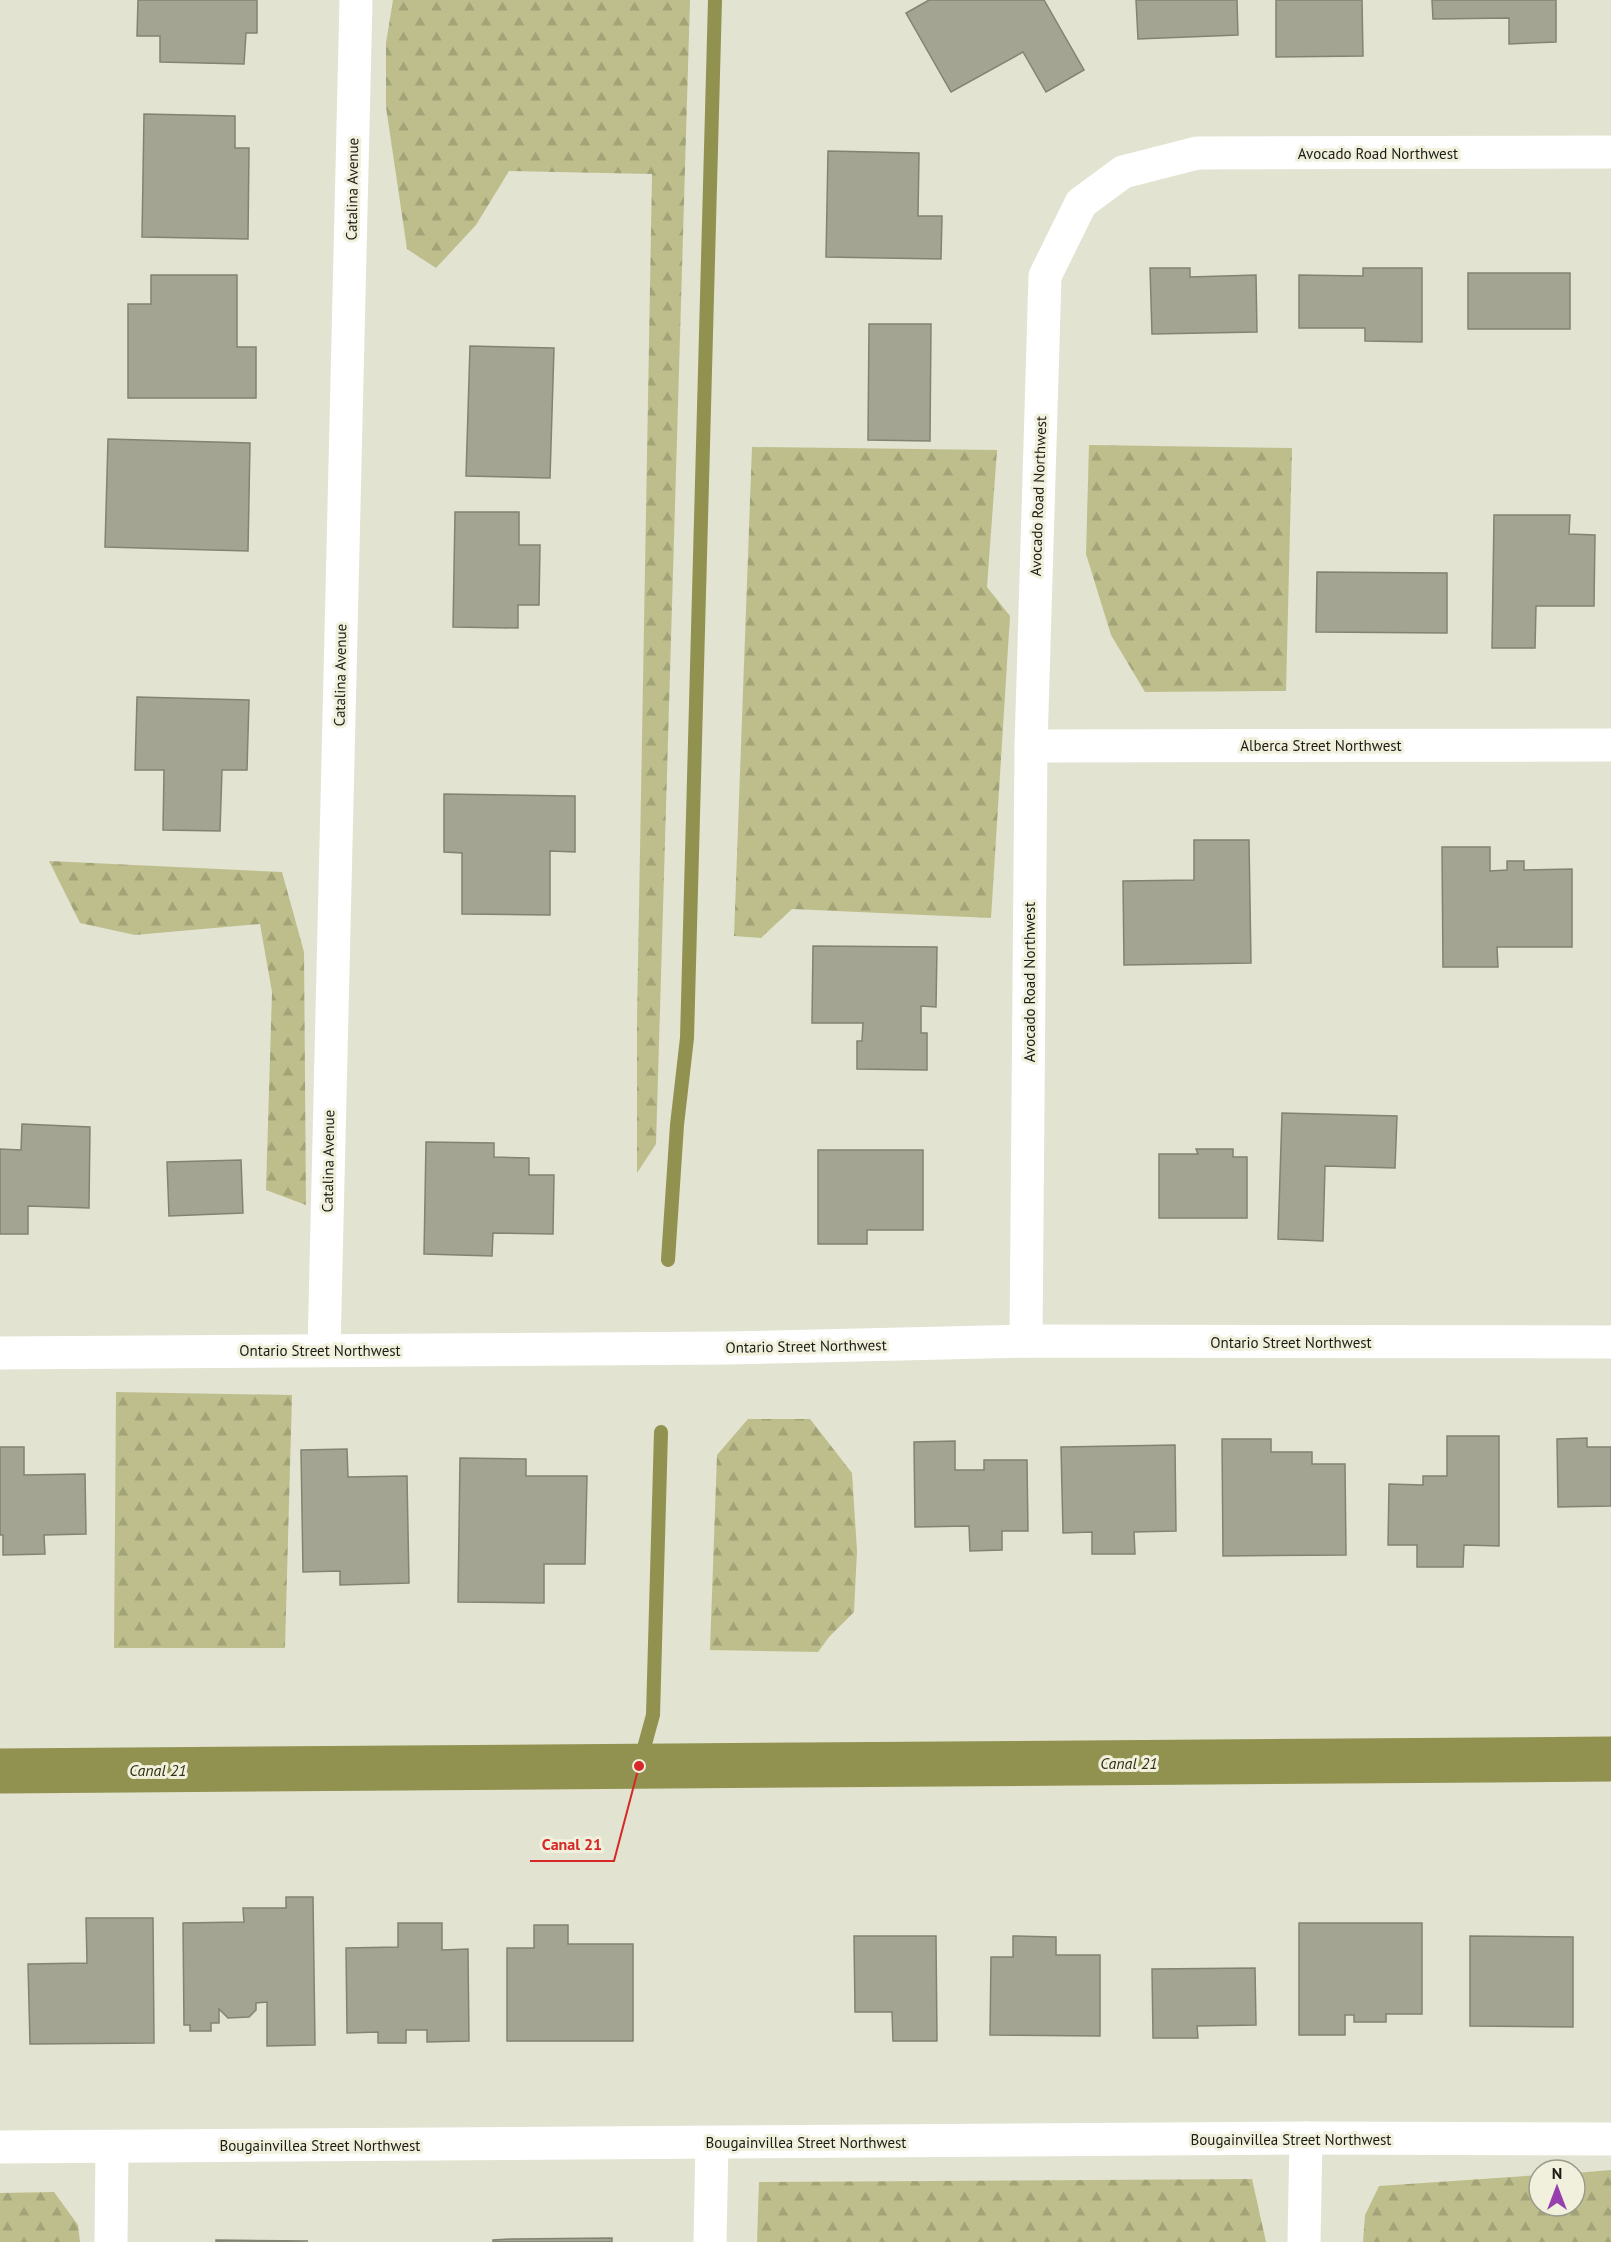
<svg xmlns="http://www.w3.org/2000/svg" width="1611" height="2242" viewBox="0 0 1611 2242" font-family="'PT Sans',sans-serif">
  <defs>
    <pattern id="forest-firs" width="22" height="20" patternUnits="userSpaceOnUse" patternTransform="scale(1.5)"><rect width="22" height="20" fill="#bebe8c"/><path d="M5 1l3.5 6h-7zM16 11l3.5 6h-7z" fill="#a3a378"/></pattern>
  </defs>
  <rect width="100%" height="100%" fill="#e2e3d0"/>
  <g fill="url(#forest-firs)">
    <path d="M 393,0 L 690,0 L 656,1144 L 637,1173 L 637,1020 L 652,174 L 509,171 L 476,225 L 436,268 L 407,249 L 386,107 L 386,43 Z"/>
    <path d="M 1089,445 L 1292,448 L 1286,691 L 1145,692 L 1111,635 L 1086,554 Z"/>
    <path d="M 752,447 L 997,450 L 987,587 L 1010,616 L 991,918 L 792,909 L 761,938 L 734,936 Z"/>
    <path d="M 49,861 L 282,872 L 304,952 L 306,1205 L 266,1190 L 272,992 L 260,924 L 135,935 L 80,923 Z"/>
    <path d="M 116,1392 L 292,1395 L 285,1648 L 114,1648 Z"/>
    <path d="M 748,1419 L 810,1419 L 852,1473 L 857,1551 L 854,1612 L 829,1637 L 818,1652 L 710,1650 L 717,1455 Z"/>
    <path d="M 1611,2170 L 1611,2242 L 1363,2242 L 1365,2215 L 1379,2186 L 1539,2175 L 1539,2206 L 1575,2206 L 1575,2173 Z"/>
    <path d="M 1252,2179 L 1266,2242 L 757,2242 L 759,2182 Z"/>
    <path d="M 54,2192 L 78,2225 L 80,2242 L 0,2242 L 0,2193 Z"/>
  </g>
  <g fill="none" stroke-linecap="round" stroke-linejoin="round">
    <g stroke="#919150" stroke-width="14">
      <path d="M 668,1260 L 677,1125 L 687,1038 L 715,0"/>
      <path d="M 639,1766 L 653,1715 L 661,1432"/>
    </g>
    <path stroke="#919150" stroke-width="45" d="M 0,1771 L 1611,1759"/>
  </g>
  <g fill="#a4a492" stroke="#838372" stroke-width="1.5">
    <path d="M 138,0 L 257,0 L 257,33 L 246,33 L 244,64 L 160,62 L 160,36 L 137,36 Z"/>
    <path d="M 929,0 L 1044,0 L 1084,70 L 1046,92 L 1023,52 L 951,92 L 906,13 Z"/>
    <path d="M 1136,0 L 1237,0 L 1238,35 L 1138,39 Z"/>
    <path d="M 1276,0 L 1362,0 L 1363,56 L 1276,57 Z"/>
    <path d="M 1432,0 L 1556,0 L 1556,42 L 1509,44 L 1509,18 L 1433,19 Z"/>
    <path d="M 144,114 L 235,116 L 235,148 L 249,148 L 248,239 L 142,237 Z"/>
    <path d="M 828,151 L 919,153 L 918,216 L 942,216 L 941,259 L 826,257 Z"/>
    <path d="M 1150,268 L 1190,268 L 1190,277 L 1256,275 L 1257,332 L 1152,334 Z"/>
    <path d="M 1363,268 L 1422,268 L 1422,342 L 1365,341 L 1365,328 L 1299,328 L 1299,275 L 1363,276 Z"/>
    <rect x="1468" y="273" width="102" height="56"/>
    <path d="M 151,275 L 237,275 L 237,347 L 256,347 L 256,398 L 128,398 L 128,304 L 151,304 Z"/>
    <path d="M 869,324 L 931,324 L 930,441 L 868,440 Z"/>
    <path d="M 470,346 L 554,348 L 550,478 L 466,476 Z"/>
    <path d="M 108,439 L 250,443 L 248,551 L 105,547 Z"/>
    <path d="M 455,512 L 519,512 L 519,545 L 540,545 L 539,605 L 518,605 L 518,628 L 453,627 Z"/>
    <path d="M 1494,515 L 1570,515 L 1569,534 L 1595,535 L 1594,606 L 1536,606 L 1535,648 L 1492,648 Z"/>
    <path d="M 1317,572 L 1447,573 L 1447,633 L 1316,632 Z"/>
    <path d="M 137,697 L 249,700 L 247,770 L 222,770 L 220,831 L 163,830 L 164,770 L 135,770 Z"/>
    <path d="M 444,794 L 575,796 L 575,852 L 550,851 L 550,915 L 462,914 L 462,853 L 444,852 Z"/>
    <path d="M 1194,840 L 1249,840 L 1251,963 L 1124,965 L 1123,881 L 1194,880 Z"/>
    <path d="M 1442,847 L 1490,847 L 1490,871 L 1507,870 L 1507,861 L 1524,861 L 1524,870 L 1572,869 L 1572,947 L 1497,947 L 1498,967 L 1443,967 Z"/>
    <path d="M 813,946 L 937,947 L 936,1007 L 921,1006 L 921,1033 L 927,1033 L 927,1070 L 857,1069 L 857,1041 L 862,1041 L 863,1023 L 812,1023 Z"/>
    <path d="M 1282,1113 L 1397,1116 L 1395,1168 L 1325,1166 L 1323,1241 L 1278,1239 Z"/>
    <path d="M 22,1124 L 90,1127 L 89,1208 L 28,1206 L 28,1234 L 0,1234 L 0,1149 L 21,1150 Z"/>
    <path d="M 426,1142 L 494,1143 L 494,1157 L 529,1158 L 529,1175 L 554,1175 L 553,1234 L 493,1233 L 492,1256 L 424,1254 Z"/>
    <path d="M 1196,1149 L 1233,1149 L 1233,1157 L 1247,1157 L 1247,1218 L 1159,1218 L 1159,1154 L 1198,1154 Z"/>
    <path d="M 818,1150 L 923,1150 L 923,1230 L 867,1230 L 867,1244 L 818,1244 Z"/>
    <path d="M 241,1160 L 243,1213 L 169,1216 L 167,1162 Z"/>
    <path d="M 1447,1436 L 1499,1436 L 1499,1546 L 1464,1545 L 1463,1567 L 1417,1567 L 1417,1545 L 1388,1545 L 1389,1484 L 1423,1485 L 1423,1476 L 1447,1476 Z"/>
    <path d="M 1587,1438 L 1587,1447 L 1611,1447 L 1611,1506 L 1558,1507 L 1557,1439 Z"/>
    <path d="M 1222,1439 L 1271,1439 L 1271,1452 L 1312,1452 L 1312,1464 L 1345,1464 L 1346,1555 L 1223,1556 Z"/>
    <path d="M 955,1441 L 955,1470 L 984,1470 L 984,1460 L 1027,1460 L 1028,1531 L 1002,1531 L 1002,1550 L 970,1551 L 969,1526 L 915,1527 L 914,1442 Z"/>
    <path d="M 1175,1445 L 1176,1531 L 1134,1532 L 1135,1554 L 1092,1554 L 1092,1532 L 1063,1533 L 1061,1447 Z"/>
    <path d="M 0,1447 L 24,1447 L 24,1475 L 85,1474 L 86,1534 L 44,1535 L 45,1554 L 3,1555 L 3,1535 L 0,1535 Z"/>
    <path d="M 347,1449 L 348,1477 L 407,1476 L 409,1583 L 340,1585 L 340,1571 L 303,1572 L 301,1450 Z"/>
    <path d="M 460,1458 L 526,1459 L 526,1476 L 587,1476 L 585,1564 L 544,1564 L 544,1603 L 458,1602 Z"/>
    <path d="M 286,1897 L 313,1897 L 315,2045 L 267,2046 L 267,2002 L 256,2003 L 256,2010 L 249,2017 L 228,2018 L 219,2009 L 219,2023 L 211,2023 L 211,2031 L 190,2031 L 190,2025 L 184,2025 L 183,1923 L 244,1922 L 243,1908 L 286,1908 Z"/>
    <path d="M 86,1918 L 153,1918 L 154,2043 L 30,2044 L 28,1964 L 87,1963 Z"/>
    <path d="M 398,1923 L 442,1923 L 442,1950 L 468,1949 L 469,2041 L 427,2042 L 427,2030 L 406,2030 L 406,2043 L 378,2043 L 378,2032 L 347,2033 L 346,1948 L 398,1947 Z"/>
    <path d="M 1299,1923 L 1422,1923 L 1422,2014 L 1386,2014 L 1386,2022 L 1354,2022 L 1354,2015 L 1345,2015 L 1345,2035 L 1299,2035 Z"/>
    <path d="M 534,1925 L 568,1925 L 568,1944 L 633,1944 L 633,2041 L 507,2041 L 507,1948 L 534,1948 Z"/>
    <path d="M 854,1936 L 936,1936 L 937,2041 L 893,2041 L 892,2012 L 855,2012 Z"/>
    <path d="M 1013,1936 L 1056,1937 L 1056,1955 L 1100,1955 L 1100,2036 L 990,2035 L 991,1957 L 1013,1957 Z"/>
    <path d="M 1470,1936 L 1573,1937 L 1573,2027 L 1470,2026 Z"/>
    <path d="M 1255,1968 L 1256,2025 L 1197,2026 L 1198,2038 L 1153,2038 L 1152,1969 Z"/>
    <path d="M 612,2238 L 612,2242 L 493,2242 L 493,2240 L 512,2239 Z"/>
    <path d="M 216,2240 L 308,2241 L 216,2242 Z"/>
  </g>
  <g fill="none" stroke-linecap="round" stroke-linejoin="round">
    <g stroke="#fff" stroke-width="33">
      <path d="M 1031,746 L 1611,745"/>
      <path d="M 1026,1341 L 1031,746 L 1045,276 L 1081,203 L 1123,172 L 1197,153 L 1611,152"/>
      <path d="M 324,1350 L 356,0"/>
      <path d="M 0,1353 L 728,1348 L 1026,1341 L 1611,1342"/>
      <path d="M 0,2147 L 1306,2138 L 1611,2139"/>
      <path d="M 111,2242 L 112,2147"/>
      <path d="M 710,2242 L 712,2143"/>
      <path d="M 1304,2242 L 1306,2138"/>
    </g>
  </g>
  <g text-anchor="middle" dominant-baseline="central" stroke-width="6" stroke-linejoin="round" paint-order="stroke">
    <g font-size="15" fill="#1c1c15" stroke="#f0f0dd">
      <text x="1378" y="153">Avocado Road Northwest</text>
      <text transform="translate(352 189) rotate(-89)">Catalina Avenue</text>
      <text transform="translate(1038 496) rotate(-88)">Avocado Road Northwest</text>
      <text transform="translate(340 675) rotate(-89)">Catalina Avenue</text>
      <text x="1321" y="745">Alberca Street Northwest</text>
      <text transform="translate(1029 982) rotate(-90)">Avocado Road Northwest</text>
      <text transform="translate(328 1161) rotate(-89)">Catalina Avenue</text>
      <text x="1291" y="1342">Ontario Street Northwest</text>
      <text transform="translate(806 1346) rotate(-1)">Ontario Street Northwest</text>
      <text x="320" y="1350">Ontario Street Northwest</text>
      <text x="1291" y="2139">Bougainvillea Street Northwest</text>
      <text x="806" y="2142">Bougainvillea Street Northwest</text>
      <text x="320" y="2145">Bougainvillea Street Northwest</text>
    </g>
    <g font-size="16" font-style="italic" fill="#323114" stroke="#f0f0dd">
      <text x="1129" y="1763">Canal 21</text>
      <text x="158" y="1770">Canal 21</text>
    </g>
  </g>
  <path fill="none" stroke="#d62828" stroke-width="2" d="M639 1766L614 1861H530"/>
  <circle fill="#d62828" stroke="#f0f0dd" stroke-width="2" cx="639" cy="1766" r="6"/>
  <g font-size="16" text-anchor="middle" font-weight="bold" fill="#d62828" stroke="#f0f0dd" stroke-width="6" stroke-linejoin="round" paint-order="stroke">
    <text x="572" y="1850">Canal 21</text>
  </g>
  <g transform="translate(1557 2188)"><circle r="28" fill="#f0f0dd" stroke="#9b9b8d" stroke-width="1.5"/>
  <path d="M0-4.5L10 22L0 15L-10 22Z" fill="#9740ad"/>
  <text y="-9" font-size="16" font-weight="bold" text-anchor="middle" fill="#1c1c15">N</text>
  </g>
</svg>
